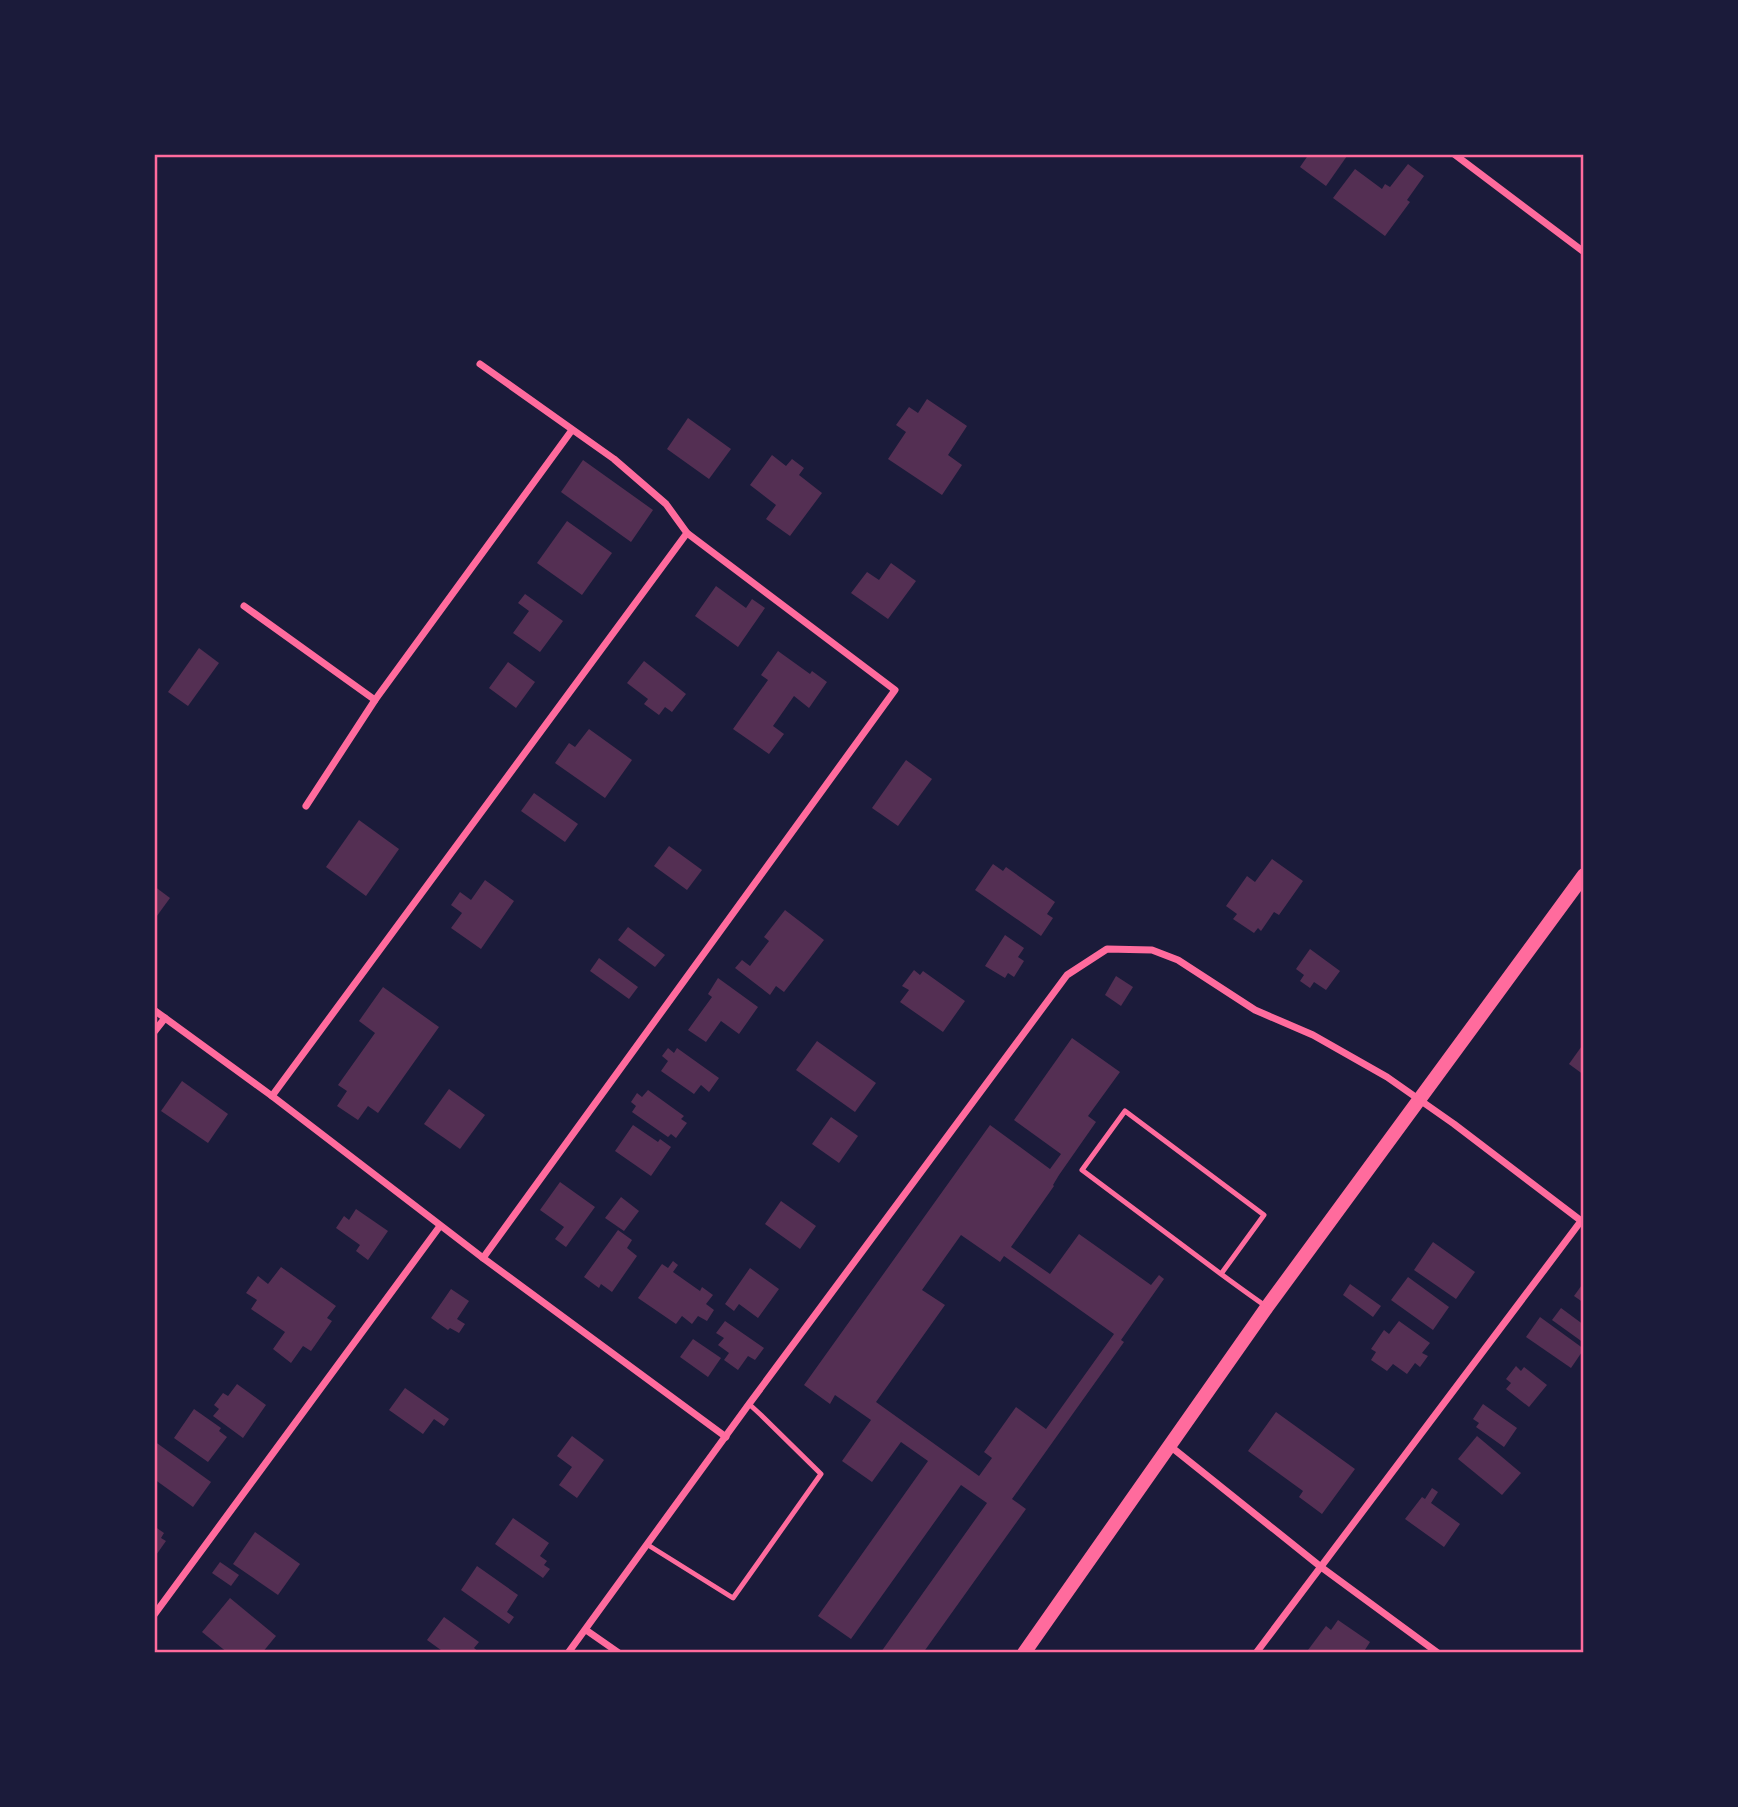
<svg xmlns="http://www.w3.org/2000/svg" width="1738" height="1807" viewBox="0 0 1738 1807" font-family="Commissioner,sans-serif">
  <rect width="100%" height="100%" fill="#1b1b3a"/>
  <g fill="#542f53" fill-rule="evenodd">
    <path d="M 1309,154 L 1344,154 L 1347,156 L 1326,186 L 1300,167 Z"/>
    <path d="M 1408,164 L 1424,176 L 1407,200 L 1410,202 L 1385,236 L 1333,198 L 1355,169 L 1382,189 L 1385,184 L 1390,187 Z"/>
    <path d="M 927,399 L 967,426 L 948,455 L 962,465 L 942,495 L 888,459 L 906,432 L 896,425 L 909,407 L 918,413 Z"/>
    <path d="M 688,418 L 731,449 L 709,479 L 667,449 Z"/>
    <path d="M 772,455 L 786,466 L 792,459 L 804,468 L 799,475 L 822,493 L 790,536 L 766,519 L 776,505 L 750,485 Z"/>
    <path d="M 583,460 L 653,510 L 631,542 L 561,492 Z"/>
    <path d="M 567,521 L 612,553 L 582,595 L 537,563 Z"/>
    <path d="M 891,563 L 916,581 L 888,619 L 851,593 L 867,572 L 879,580 Z"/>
    <path d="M 716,586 L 746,608 L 752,599 L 765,608 L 738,647 L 695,616 Z"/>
    <path d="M 525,594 L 563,621 L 540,652 L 513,633 L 529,611 L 518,603 Z"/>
    <path d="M 199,648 L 219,663 L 188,706 L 168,692 Z"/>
    <path d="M 778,651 L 810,674 L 812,671 L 827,682 L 809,708 L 794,696 L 773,726 L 784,734 L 769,754 L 733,729 L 768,680 L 761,675 Z"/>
    <path d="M 644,661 L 686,694 L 672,712 L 665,707 L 659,715 L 644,704 L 648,699 L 627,683 Z"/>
    <path d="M 508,662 L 535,682 L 516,708 L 489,688 Z"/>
    <path d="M 589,729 L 632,760 L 605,798 L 555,763 L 569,743 L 575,747 Z"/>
    <path d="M 906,760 L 932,779 L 898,826 L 872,808 Z"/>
    <path d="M 534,793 L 578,824 L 565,842 L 521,811 Z"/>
    <path d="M 359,820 L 399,849 L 366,896 L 326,867 Z"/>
    <path d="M 669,846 L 702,870 L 687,890 L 654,866 Z"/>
    <path d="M 1272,859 L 1303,881 L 1279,915 L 1274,912 L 1261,931 L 1258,928 L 1254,933 L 1233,919 L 1237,914 L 1226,906 L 1247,876 L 1255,882 Z"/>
    <path d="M 993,864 L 1003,871 L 1006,867 L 1055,902 L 1047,914 L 1053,918 L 1041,936 L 975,890 Z"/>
    <path d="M 485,880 L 514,901 L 481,949 L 451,928 L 462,913 L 451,905 L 460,892 L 471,900 Z"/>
    <path d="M 154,886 L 170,898 L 154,920 Z"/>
    <path d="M 785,910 L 824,940 L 784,992 L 776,986 L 770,995 L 735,968 L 742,960 L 750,966 L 769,941 L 764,937 Z"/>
    <path d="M 628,927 L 665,955 L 655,967 L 618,940 Z"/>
    <path d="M 1005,935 L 1024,948 L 1018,957 L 1024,961 L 1014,977 L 1008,973 L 1005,978 L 985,966 Z"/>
    <path d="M 1310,949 L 1340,971 L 1326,990 L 1314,982 L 1310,988 L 1300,981 L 1304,975 L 1296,969 Z"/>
    <path d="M 599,958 L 638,987 L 629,999 L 590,971 Z"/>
    <path d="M 914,970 L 920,975 L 923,971 L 965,1001 L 943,1032 L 900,1002 L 909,990 L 902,986 Z"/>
    <path d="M 1116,976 L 1133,987 L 1121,1006 L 1105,995 Z"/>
    <path d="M 718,978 L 758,1007 L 739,1034 L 721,1021 L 706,1042 L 688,1030 L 712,997 L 708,994 Z"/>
    <path d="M 383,987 L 439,1027 L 378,1113 L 368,1106 L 358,1120 L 337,1106 L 347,1091 L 338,1085 L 375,1033 L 359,1021 Z"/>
    <path d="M 1072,1038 L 1120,1072 L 1088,1116 L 1096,1122 L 1059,1175 L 1053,1185 L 1054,1186 L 1011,1247 L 1050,1274 L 1079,1234 L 1151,1285 L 1159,1275 L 1164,1279 L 1121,1340 L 1124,1342 L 1012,1499 L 1026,1509 L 923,1653 L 883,1653 L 881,1652 L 987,1503 L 961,1485 L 851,1639 L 818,1616 L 928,1461 L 901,1442 L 872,1482 L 842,1461 L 871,1420 L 835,1395 L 830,1404 L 804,1385 L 990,1125 L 1050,1169 L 1061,1154 L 1014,1120 ZM 961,1235 L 1000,1262 L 1004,1256 L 1114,1334 L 1046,1429 L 1016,1407 L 984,1452 L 992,1458 L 979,1476 L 876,1402 L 945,1305 L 922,1290 Z"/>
    <path d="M 817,1041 L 876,1083 L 855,1112 L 796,1070 Z"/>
    <path d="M 1584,1043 L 1584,1075 L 1569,1064 Z"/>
    <path d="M 668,1048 L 674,1053 L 677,1048 L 719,1078 L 709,1092 L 701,1085 L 694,1094 L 661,1071 L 668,1061 L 662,1056 Z"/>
    <path d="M 182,1081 L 228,1114 L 208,1143 L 161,1111 Z"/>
    <path d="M 449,1089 L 485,1115 L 460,1149 L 424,1124 Z"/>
    <path d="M 648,1090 L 684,1116 L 681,1119 L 687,1123 L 676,1138 L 671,1134 L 668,1137 L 632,1112 L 636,1106 L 631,1102 L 637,1093 L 642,1097 Z"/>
    <path d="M 831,1117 L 858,1136 L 839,1163 L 812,1144 Z"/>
    <path d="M 633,1125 L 658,1142 L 660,1139 L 671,1147 L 651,1176 L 615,1151 Z"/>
    <path d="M 560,1182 L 595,1207 L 566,1247 L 555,1239 L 564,1227 L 540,1210 Z"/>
    <path d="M 621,1197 L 639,1211 L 624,1231 L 605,1218 Z"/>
    <path d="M 781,1201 L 816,1226 L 800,1249 L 765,1224 Z"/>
    <path d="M 356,1209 L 388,1231 L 368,1260 L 356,1251 L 360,1245 L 336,1228 L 344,1216 L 349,1220 Z"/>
    <path d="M 618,1230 L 632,1240 L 627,1248 L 637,1256 L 612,1292 L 601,1284 L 599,1288 L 584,1277 Z"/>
    <path d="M 1433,1242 L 1475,1272 L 1456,1299 L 1414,1270 Z"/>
    <path d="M 673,1261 L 678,1265 L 673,1272 L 700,1291 L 702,1287 L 713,1295 L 706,1304 L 714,1310 L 707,1321 L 698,1316 L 692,1324 L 682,1316 L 676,1324 L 638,1298 L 662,1264 L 668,1268 Z"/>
    <path d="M 281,1267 L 336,1306 L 327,1318 L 332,1321 L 311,1351 L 303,1346 L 291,1363 L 273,1349 L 285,1332 L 251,1309 L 257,1300 L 246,1293 L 258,1276 L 268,1284 Z"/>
    <path d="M 750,1268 L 779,1289 L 758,1318 L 739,1304 L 734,1311 L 725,1304 Z"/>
    <path d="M 1408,1277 L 1449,1307 L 1433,1330 L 1391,1300 Z"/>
    <path d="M 1584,1282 L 1584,1303 L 1574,1296 Z"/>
    <path d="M 1350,1284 L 1381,1306 L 1373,1317 L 1343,1295 Z"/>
    <path d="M 451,1289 L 469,1301 L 457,1319 L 465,1324 L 459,1333 L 450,1328 L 448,1330 L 431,1318 Z"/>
    <path d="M 1561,1308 L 1584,1325 L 1584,1343 L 1552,1320 Z"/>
    <path d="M 1540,1317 L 1584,1349 L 1571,1368 L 1526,1337 Z"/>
    <path d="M 725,1321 L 764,1348 L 755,1360 L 748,1356 L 738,1370 L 724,1360 L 729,1353 L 718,1345 L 724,1338 L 716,1333 Z"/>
    <path d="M 1399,1321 L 1430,1343 L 1422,1353 L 1428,1356 L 1420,1367 L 1415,1363 L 1407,1374 L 1393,1364 L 1387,1371 L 1371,1360 L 1376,1352 L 1371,1349 L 1384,1330 L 1389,1334 Z"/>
    <path d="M 693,1339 L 721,1358 L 708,1377 L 680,1357 Z"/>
    <path d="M 1516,1366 L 1521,1371 L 1524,1367 L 1547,1385 L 1529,1407 L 1506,1389 L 1511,1383 L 1506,1379 Z"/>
    <path d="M 237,1384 L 266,1405 L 243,1438 L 213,1416 L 219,1409 L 214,1405 L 223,1393 L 228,1396 Z"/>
    <path d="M 405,1388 L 449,1419 L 444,1426 L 434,1419 L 423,1434 L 389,1410 Z"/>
    <path d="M 1483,1404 L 1517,1428 L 1504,1447 L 1476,1427 L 1479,1423 L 1473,1419 Z"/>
    <path d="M 194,1409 L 221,1428 L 219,1431 L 227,1437 L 208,1462 L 174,1438 Z"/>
    <path d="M 1276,1412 L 1355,1469 L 1322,1514 L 1299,1497 L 1303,1491 L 1248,1451 Z"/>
    <path d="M 572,1436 L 604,1460 L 577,1498 L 559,1485 L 572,1467 L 557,1456 Z"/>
    <path d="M 1477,1436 L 1521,1473 L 1502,1495 L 1458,1459 Z"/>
    <path d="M 154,1441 L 211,1482 L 193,1507 L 154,1479 Z"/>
    <path d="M 1432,1488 L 1438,1492 L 1431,1503 L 1460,1524 L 1444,1547 L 1405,1519 L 1422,1497 L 1425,1499 Z"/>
    <path d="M 513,1518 L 549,1543 L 540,1556 L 547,1561 L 544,1565 L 550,1569 L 543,1578 L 495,1544 Z"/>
    <path d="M 154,1526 L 164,1533 L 161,1538 L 166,1541 L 154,1558 Z"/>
    <path d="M 255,1532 L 300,1564 L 278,1595 L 233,1564 Z"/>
    <path d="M 220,1562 L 239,1575 L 231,1586 L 212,1573 Z"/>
    <path d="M 477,1566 L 518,1595 L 507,1612 L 514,1617 L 509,1624 L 461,1590 Z"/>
    <path d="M 230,1598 L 276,1636 L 262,1653 L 228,1653 L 202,1632 Z"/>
    <path d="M 444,1617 L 479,1642 L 474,1648 L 480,1653 L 445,1653 L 427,1640 Z"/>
    <path d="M 1338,1620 L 1370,1642 L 1363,1653 L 1312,1653 L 1308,1650 L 1326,1626 L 1331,1630 Z"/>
  </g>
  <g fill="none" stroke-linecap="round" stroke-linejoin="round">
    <g stroke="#ff6b9d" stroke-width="5">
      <path d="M 1221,1274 L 1264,1215 L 1125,1111 L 1082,1170 L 1221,1274 C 1236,1285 1251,1296 1267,1307"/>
      <path d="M 648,1545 L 733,1598 L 821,1474 L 761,1415 L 749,1404"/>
    </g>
    <g stroke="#ff6b9d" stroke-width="7">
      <path d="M 1454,154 L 1584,252"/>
      <path d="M 480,364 L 614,459 L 666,504 L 687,533 L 895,690 L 483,1258"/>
      <path d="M 244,606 L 375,700"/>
      <path d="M 306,806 L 375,700 L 572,430"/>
      <path d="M 154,1010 L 272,1096 L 483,1258 L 726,1437"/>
      <path d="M 154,1032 L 165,1018"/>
      <path d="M 272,1096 L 687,533"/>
      <path d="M 1170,1446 L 1321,1567 L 1438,1653"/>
      <path d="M 154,1615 L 440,1226"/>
      <path d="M 586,1630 L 619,1653"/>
      <path d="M 568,1653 L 749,1404 L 1067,975 L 1107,949 L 1152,950 L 1178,960 L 1255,1010 L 1313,1035 L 1387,1077 L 1454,1124 L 1584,1223"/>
      <path d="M 1256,1653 L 1581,1221"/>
    </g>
    <path stroke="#ff6b9d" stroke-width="14" d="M 1024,1653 L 1267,1307 L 1584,875"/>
  </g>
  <rect width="1738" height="1807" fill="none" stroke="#1b1b3a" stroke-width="312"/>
  <rect x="156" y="156" width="1426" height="1495" fill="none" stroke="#ff6b9d" stroke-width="2.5"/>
</svg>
